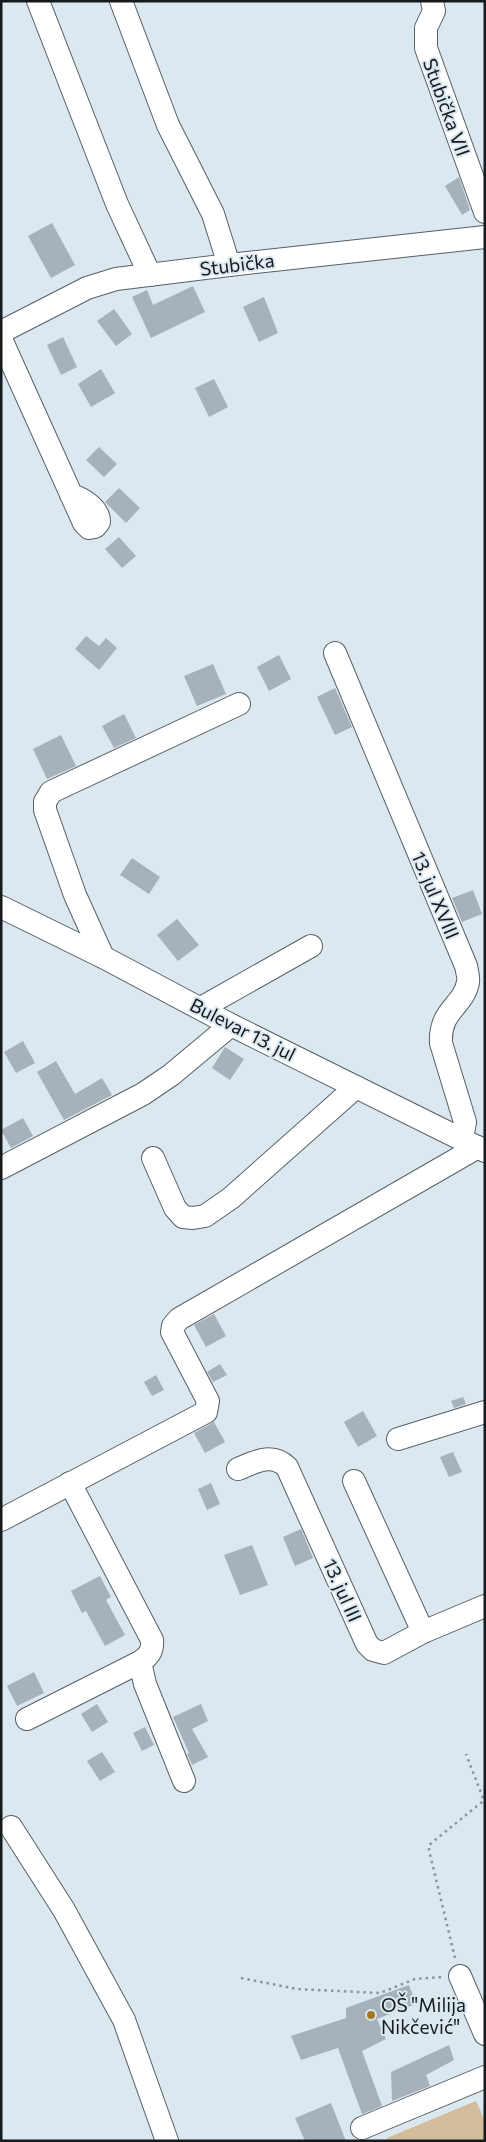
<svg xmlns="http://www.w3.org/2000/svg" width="486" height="2142" viewBox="0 0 486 2142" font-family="Commissioner,sans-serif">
  <rect width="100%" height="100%" fill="#dbe8f0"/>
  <path fill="#d3bd9d" d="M 476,2101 L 485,2121 L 485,2141 L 388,2141 L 387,2138 Z"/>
  <g fill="#a6b1b9">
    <path d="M 459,177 L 470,210 L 462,215 L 445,186 Z"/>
    <path d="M 52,223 L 75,265 L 51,278 L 28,236 Z"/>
    <path d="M 193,286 L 205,312 L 151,338 L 132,297 L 147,290 L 153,305 Z"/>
    <path d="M 264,297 L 278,333 L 259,342 L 243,307 Z"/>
    <path d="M 114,309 L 132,334 L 116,346 L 97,321 Z"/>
    <path d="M 63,337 L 77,367 L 61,375 L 47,345 Z"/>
    <path d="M 101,369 L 115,393 L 91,407 L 78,384 Z"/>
    <path d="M 214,379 L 228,407 L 209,417 L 195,388 Z"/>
    <path d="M 99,447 L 117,464 L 104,477 L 86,460 Z"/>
    <path d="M 119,488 L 140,508 L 126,523 L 105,502 Z"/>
    <path d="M 119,537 L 136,556 L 122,568 L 105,549 Z"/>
    <path d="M 86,636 L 99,646 L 106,638 L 117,648 L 99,670 L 75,649 Z"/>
    <path d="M 279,655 L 291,679 L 269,691 L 257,667 Z"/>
    <path d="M 213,664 L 226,694 L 197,706 L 184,676 Z"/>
    <path d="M 335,688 L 352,727 L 335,735 L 317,697 Z"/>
    <path d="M 124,714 L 136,738 L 114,748 L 102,726 Z"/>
    <path d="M 61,735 L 76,766 L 47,779 L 33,749 Z"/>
    <path d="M 132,858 L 160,877 L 149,894 L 120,875 Z"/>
    <path d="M 473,890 L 482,914 L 462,922 L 452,898 Z"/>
    <path d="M 177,919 L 199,945 L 178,961 L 157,935 Z"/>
    <path d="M 23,1041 L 35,1063 L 16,1073 L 4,1052 Z"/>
    <path d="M 225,1047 L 244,1059 L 230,1080 L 212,1068 Z"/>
    <path d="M 56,1061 L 75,1094 L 102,1078 L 112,1095 L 64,1120 L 37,1072 Z"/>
    <path d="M 23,1118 L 33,1136 L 11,1148 L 1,1130 Z"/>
    <path d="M 214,1314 L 226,1336 L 206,1347 L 194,1325 Z"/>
    <path d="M 220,1364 L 227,1375 L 213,1382 L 207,1372 Z"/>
    <path d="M 156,1375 L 164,1390 L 152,1396 L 144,1382 Z"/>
    <path d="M 463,1397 L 466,1404 L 454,1408 L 451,1401 Z"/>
    <path d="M 363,1411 L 377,1436 L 358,1447 L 344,1422 Z"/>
    <path d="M 214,1422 L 225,1442 L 205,1453 L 194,1433 Z"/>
    <path d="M 453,1452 L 462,1472 L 449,1477 L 440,1457 Z"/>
    <path d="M 211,1483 L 220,1504 L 207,1510 L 198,1489 Z"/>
    <path d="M 301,1529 L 313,1558 L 295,1566 L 283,1537 Z"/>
    <path d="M 252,1545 L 268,1585 L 240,1595 L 224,1555 Z"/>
    <path d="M 100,1576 L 111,1597 L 106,1600 L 125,1635 L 105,1646 L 86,1611 L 82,1613 L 71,1591 Z"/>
    <path d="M 34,1672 L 44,1693 L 17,1706 L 7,1686 Z"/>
    <path d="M 97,1704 L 108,1722 L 92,1732 L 81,1714 Z"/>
    <path d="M 201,1704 L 208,1721 L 192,1729 L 208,1757 L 192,1765 L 187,1754 L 189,1753 L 173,1717 Z"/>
    <path d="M 145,1727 L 154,1745 L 142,1751 L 133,1733 Z"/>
    <path d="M 102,1752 L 115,1772 L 100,1781 L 87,1761 Z"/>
    <path d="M 409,1985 L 416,2004 L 377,2019 L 386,2039 L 362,2051 L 382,2106 L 362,2114 L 338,2048 L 301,2060 L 291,2036 L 346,2018 L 346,2008 Z"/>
    <path d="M 449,2045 L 454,2060 L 426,2075 L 430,2086 L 392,2101 L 391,2072 Z"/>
    <path d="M 331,2103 L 346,2141 L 305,2141 L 295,2118 Z"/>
  </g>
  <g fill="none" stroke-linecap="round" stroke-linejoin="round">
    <defs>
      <g id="minor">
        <path d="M 38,1 L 117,204 L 150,275"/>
        <path d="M 121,1 L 168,125 L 213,214 L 229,265"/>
        <path d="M 432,1 L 434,11 L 426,28 L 426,48 L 485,212"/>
        <path d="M 1,332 L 87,288 L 116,279 L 229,265 L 485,237"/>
        <path d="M 1,339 L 84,523 L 89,528 L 95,527 L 99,522 C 99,508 83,499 71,495"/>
        <path d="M 335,653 L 466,966 C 467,971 469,978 468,982 C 464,1006 439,1010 441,1043 L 465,1122 L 462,1139"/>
        <path d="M 1,907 L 103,957 L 231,1025 L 485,1151"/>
        <path d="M 103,957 L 75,895 L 45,810 L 45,802 L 51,792 L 239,704"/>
        <path d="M 201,1008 L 311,946"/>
        <path d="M 153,1158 L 175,1208 L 183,1217 L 193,1218 L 205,1216 L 231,1198 L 356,1087"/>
        <path d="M 1,1168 L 143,1094 L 171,1075 L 231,1025"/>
        <path d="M 398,1439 L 485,1412"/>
        <path d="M 238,1469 C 255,1462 272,1452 287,1467 L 367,1644 L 373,1650 L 384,1653 L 423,1632 L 485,1606"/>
        <path d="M 354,1481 L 423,1632"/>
        <path d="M 1,1520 L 206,1412 L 208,1401 L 172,1332 L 173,1326 L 179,1319 L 478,1147"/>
        <path d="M 140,1662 L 145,1684 L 184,1781"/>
        <path d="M 27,1719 L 140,1662 C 149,1656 153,1651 152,1640 L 70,1483"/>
        <path d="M 11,1827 L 64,1910 L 124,2020 L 167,2141"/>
        <path d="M 460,1976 L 485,2034"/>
        <path d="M 362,2128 L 485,2077"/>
      </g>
    </defs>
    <use href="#minor" stroke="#566067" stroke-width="24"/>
    <g stroke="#8b949a" stroke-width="2.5" stroke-dasharray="2.5 4" stroke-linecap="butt">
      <path d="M 455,1958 L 429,1850 L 429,1845 L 482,1802 L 483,1798 L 466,1754"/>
      <path d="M 241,1978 L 297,1989 L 380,1993 L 415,1979 L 443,1977"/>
    </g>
    <use href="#minor" stroke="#fff" stroke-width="22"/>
  </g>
  <circle fill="#a47629" stroke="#dbe8f0" stroke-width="2" cx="371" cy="2015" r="5"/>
  <g text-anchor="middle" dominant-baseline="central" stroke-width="4" stroke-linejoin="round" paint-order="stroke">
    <g font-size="19" fill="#151a1c" stroke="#dbe8f0">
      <text transform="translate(447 107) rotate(70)">Stubička VII</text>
      <text transform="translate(237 264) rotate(-7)">Stubička</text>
      <text transform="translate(436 895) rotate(67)">13. jul XVIII</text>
      <text transform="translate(243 1029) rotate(27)">Bulevar 13. jul</text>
      <text transform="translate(343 1590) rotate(66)">13. jul III</text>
    </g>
    <g font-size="19" fill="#151a1c" stroke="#dbe8f0" text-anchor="start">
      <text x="381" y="2004">OŠ "Milija<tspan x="381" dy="22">Nikčević"</tspan></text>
    </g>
  </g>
  <rect width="486" height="2142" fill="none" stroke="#151a1c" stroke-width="5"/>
</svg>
